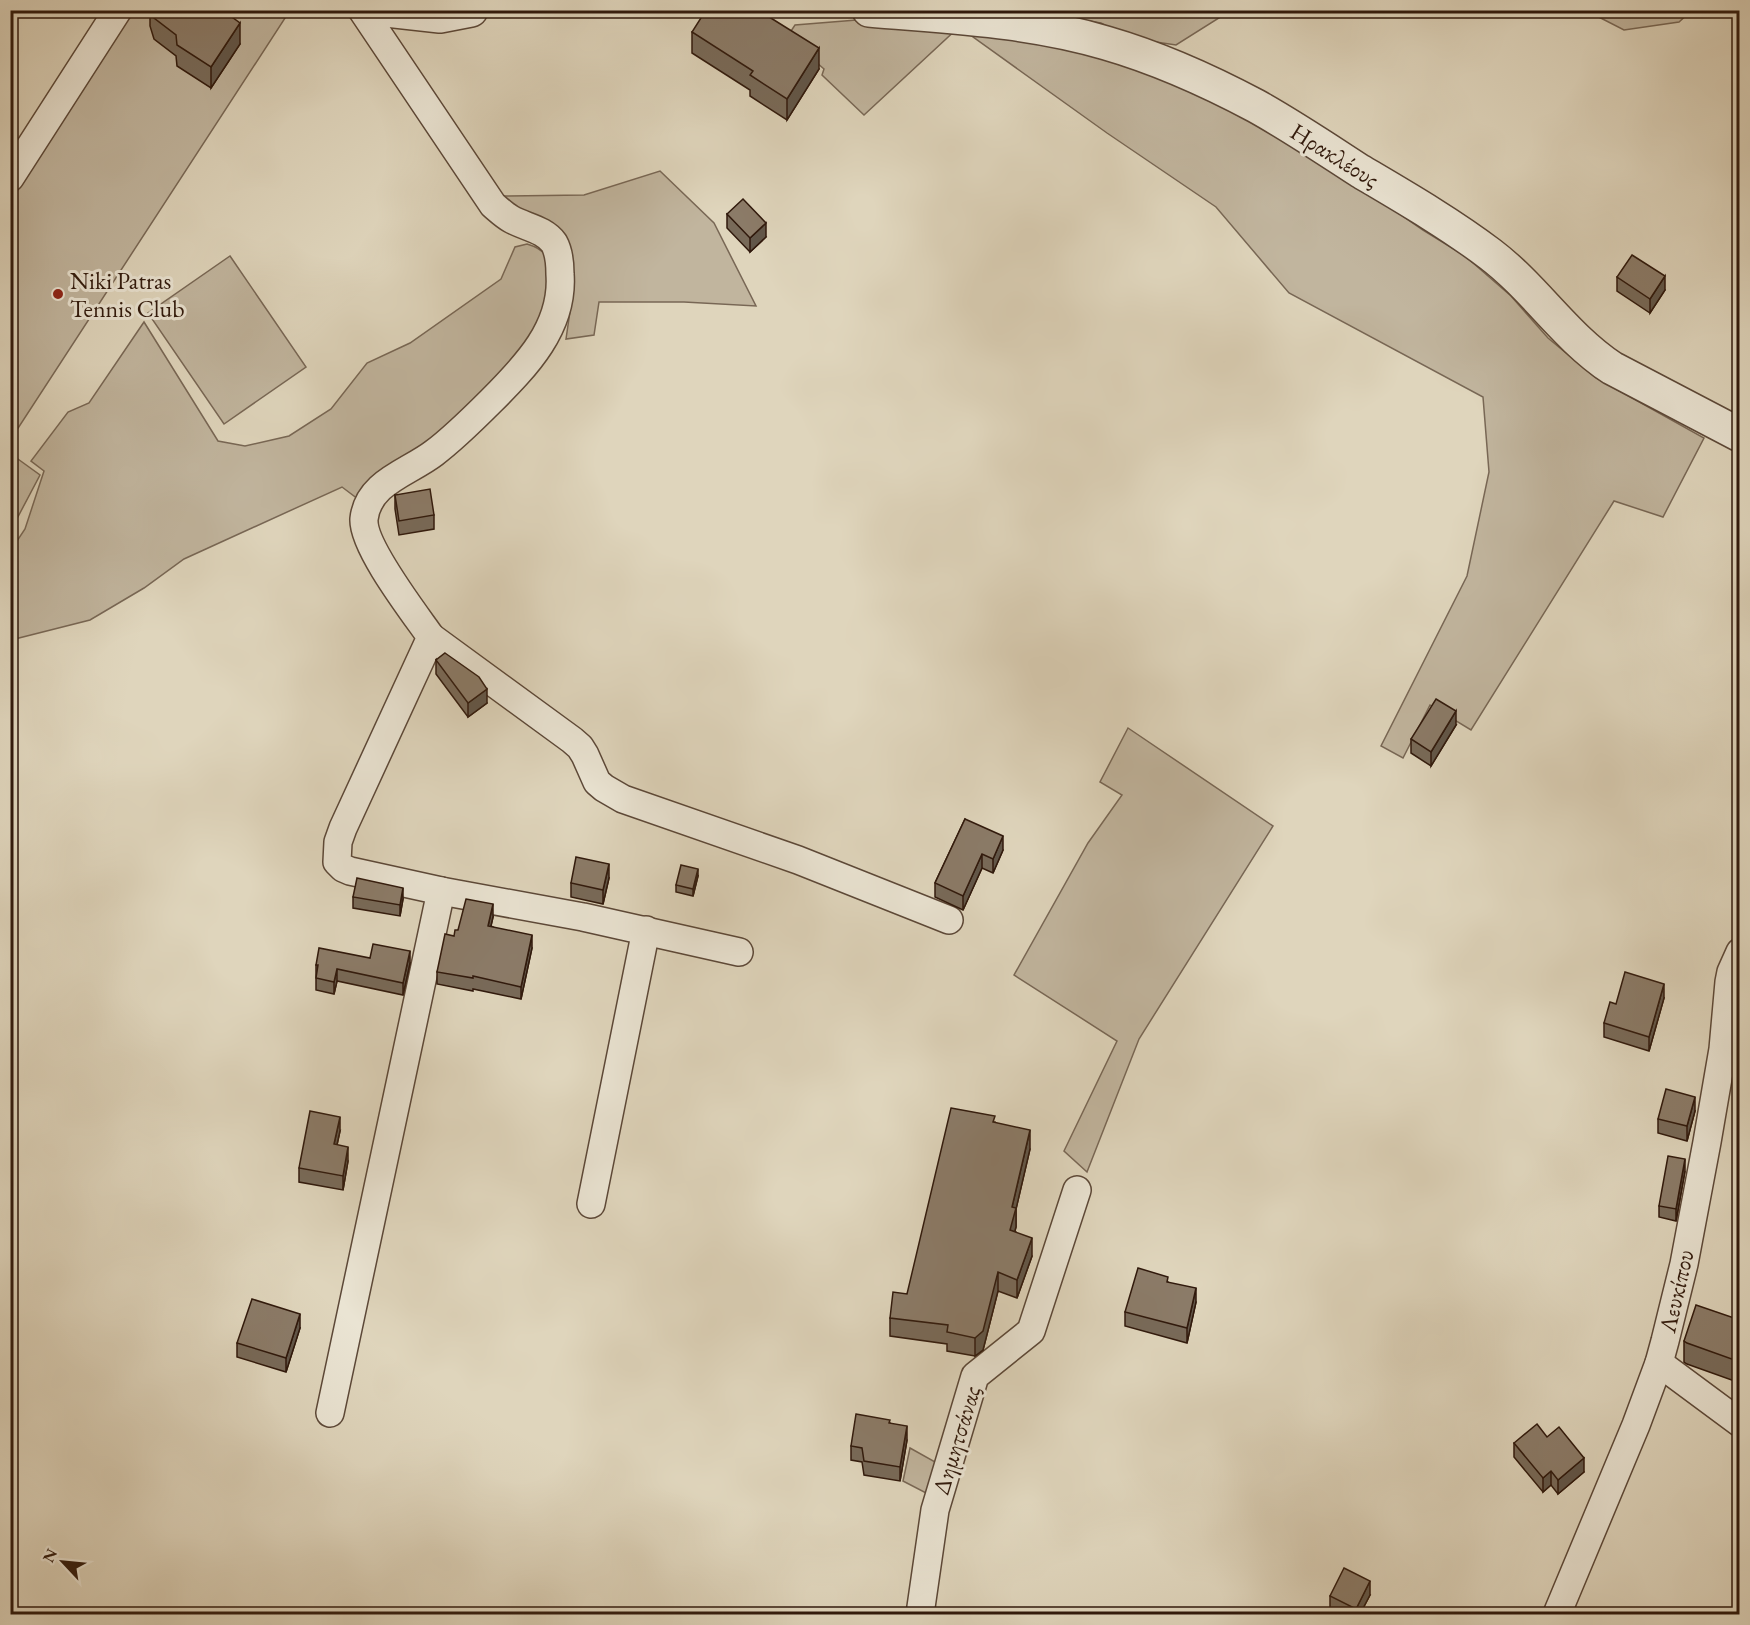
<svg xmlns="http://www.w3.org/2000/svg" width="1750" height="1625" viewBox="0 0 1750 1625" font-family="'EB Garamond',serif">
  <rect width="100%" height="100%" fill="#dfd5bc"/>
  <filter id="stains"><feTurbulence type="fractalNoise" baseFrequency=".00333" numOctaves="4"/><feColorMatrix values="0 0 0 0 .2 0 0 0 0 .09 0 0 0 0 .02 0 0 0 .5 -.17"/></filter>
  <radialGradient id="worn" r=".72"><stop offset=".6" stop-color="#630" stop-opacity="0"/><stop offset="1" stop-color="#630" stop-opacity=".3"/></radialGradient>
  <g fill="#c1b59e" stroke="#786755" stroke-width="1.5">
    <path d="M 283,10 L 289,12 L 11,439 L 11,192 L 133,11 Z"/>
    <path d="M 1026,11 L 1230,11 L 1176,45 L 1129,38 L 1101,23 Z"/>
    <path d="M 1587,11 L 1691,11 L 1679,22 L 1624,30 Z"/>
    <path d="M 869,19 L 959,26 L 1041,39 L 1182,83 L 1231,104 L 1320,159 L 1423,230 L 1465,256 L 1511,296 L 1548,338 L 1596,378 L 1704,438 L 1663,517 L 1614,501 L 1471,730 L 1430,705 L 1403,758 L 1381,746 L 1467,576 L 1489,472 L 1483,397 L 1289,293 L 1216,207 L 1107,133 L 959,27 L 864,115 L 822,75 L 824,69 L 787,37 L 795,25 Z"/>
    <path d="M 660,171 L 714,223 L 756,306 L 684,302 L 599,302 L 594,335 L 566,339 L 574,284 L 563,246 L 522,214 L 502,196 L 584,195 Z"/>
    <path d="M 527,244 C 555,252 551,270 556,294 L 500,385 L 358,499 L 342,487 L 184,559 L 144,588 L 90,620 L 11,640 L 11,550 L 25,529 L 44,471 L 31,461 L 68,412 L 89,403 L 144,322 L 218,441 L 245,446 L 289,436 L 331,409 L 367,363 L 410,343 L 501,279 L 515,247 Z"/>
    <path d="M 230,256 L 306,367 L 224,424 L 148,313 Z"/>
    <path d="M 11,454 L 40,475 L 11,530 Z"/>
    <path d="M 1128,728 L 1273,826 L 1139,1039 L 1087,1172 L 1064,1151 L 1117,1041 L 1014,975 L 1088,843 L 1122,795 L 1100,782 Z"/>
    <path d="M 910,1448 L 937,1463 L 926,1493 L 903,1481 Z"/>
  </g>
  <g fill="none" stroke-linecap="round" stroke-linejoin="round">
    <defs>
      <g id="minor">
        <path d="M 10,178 L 118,10"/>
        <path d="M 431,637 L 572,740 L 580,747 L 585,755 L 597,782 L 604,788 L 623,799 L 798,860 L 949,920"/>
        <path d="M 441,891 L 583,917 L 739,952"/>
        <path d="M 591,1204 L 646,930"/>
        <path d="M 1659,1363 L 1740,1423"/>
        <path d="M 330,1413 L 441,891 L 350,871 L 343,868 L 337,862 L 338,842 L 343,828 L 431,637 C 415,614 362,546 364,519 C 368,482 408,473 434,453 C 454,438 473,419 491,401 C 526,366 564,327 560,274 C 560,264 559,252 554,243 C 544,229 525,227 511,219 C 504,215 499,210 493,205 L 362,10"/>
        <path d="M 920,1614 L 935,1510 L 975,1376 L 1031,1331 L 1077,1190"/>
        <path d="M 1557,1614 L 1636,1425 L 1659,1363 L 1665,1341 L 1684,1264 L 1707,1142 L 1723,1049 L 1729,982 L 1731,972 L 1740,952"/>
      </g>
      <g id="tertiary">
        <path d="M 386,10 L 440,16 L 471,10"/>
        <path d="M 869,10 C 948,17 1029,20 1106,43 C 1158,58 1209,81 1256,106 C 1292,126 1326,149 1360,171 C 1404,197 1449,223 1490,254 C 1535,288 1565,337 1612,368 L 1740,435"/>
      </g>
    </defs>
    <use href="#minor" stroke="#5c4838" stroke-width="30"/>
    <use href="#tertiary" stroke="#5c4838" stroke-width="36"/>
    <use href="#minor" stroke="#eae4d3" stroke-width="27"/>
    <use href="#tertiary" stroke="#eae4d3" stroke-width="33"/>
  </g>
  <g fill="#786a59" stroke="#30190c" stroke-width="1.5">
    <path d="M 150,10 L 222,10 L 240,44 L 211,88 L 177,66 L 176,56 L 154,39 L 150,26 Z"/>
    <path d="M 692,32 L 819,69 L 787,120 L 750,96 L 750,90 L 692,53 Z"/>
    <path d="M 727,214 L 766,237 L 750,252 L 727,228 Z"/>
    <path d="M 1617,277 L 1665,290 L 1650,313 L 1617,291 Z"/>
    <path d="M 395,495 L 434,515 L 434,529 L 399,535 L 395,509 Z"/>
    <path d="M 436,660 L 487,703 L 468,717 L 436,674 Z"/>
    <path d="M 1456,725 L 1431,766 L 1411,753 L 1411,739 Z"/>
    <path d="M 1740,815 L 1740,841 L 1734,838 L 1734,823 Z"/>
    <path d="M 965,819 L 1003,850 L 993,873 L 982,868 L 963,910 L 935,897 L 935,883 Z"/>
    <path d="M 698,876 L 693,896 L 676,892 L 676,885 Z"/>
    <path d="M 609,878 L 603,904 L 571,897 L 571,883 Z"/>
    <path d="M 353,897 L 403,899 L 400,916 L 353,908 Z"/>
    <path d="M 493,917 L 491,926 L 532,948 L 521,999 L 473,989 L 473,991 L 437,984 L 437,972 L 454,936 L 458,930 Z"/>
    <path d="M 370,958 L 410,963 L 403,995 L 337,981 L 334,994 L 316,990 L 316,965 Z"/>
    <path d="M 1664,998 L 1649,1051 L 1604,1037 L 1604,1023 L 1616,1004 Z"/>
    <path d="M 1695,1111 L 1687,1141 L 1658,1133 L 1658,1119 Z"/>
    <path d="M 995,1122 L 1030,1149 L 1016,1209 L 1016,1227 L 1015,1231 L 1032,1256 L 1017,1298 L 998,1291 L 983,1350 L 975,1356 L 947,1351 L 947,1344 L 890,1336 L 890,1318 L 907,1294 Z"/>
    <path d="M 340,1131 L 337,1145 L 348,1161 L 343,1190 L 299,1182 L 299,1168 Z"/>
    <path d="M 1685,1171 L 1676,1221 L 1659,1217 L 1659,1206 Z"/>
    <path d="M 1168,1282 L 1196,1302 L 1187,1343 L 1125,1326 L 1125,1312 Z"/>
    <path d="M 1740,1320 L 1740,1383 L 1687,1364 L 1684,1362 L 1684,1341 Z"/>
    <path d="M 300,1328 L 286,1372 L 237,1357 L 237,1343 Z"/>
    <path d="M 890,1423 L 907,1440 L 900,1481 L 864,1475 L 862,1462 L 851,1460 L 851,1446 Z"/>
    <path d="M 1547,1437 L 1584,1472 L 1558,1494 L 1551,1485 L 1543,1492 L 1514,1457 L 1514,1443 Z"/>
    <path d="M 1370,1595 L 1360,1614 L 1338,1614 L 1330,1610 L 1330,1596 Z"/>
  </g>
  <g fill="#615649" stroke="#30190c" stroke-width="1.5">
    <path d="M 240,23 L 240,44 L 211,88 L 211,67 Z"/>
    <path d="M 819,48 L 819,69 L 787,120 L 787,99 Z"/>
    <path d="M 766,223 L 766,237 L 750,252 L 750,238 Z"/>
    <path d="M 1665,276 L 1665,290 L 1650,313 L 1650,299 Z"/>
    <path d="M 487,689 L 487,703 L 468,717 L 468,703 Z"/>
    <path d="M 1456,711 L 1456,725 L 1431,766 L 1431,752 Z"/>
    <path d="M 1003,836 L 1003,850 L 993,873 L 993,859 Z"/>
    <path d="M 982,854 L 982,868 L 963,910 L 963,896 Z"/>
    <path d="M 609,864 L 609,878 L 603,904 L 603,890 Z"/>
    <path d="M 698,869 L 698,876 L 693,896 L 693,889 Z"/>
    <path d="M 403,888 L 403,899 L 400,916 L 400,905 Z"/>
    <path d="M 493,904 L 493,917 L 488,938 L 488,926 Z"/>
    <path d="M 532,935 L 532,948 L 521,999 L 521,987 Z"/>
    <path d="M 410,951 L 410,963 L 403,995 L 403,983 Z"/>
    <path d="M 337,969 L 337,981 L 334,994 L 334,982 Z"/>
    <path d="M 1664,984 L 1664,998 L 1649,1051 L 1649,1037 Z"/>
    <path d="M 1695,1097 L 1695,1111 L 1687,1141 L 1687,1126 Z"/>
    <path d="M 340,1117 L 340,1131 L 334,1158 L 334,1144 Z"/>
    <path d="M 1030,1130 L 1030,1149 L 1016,1209 L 1016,1227 L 1010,1248 L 1010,1230 L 1012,1207 Z"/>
    <path d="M 348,1147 L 348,1161 L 343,1190 L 343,1176 Z"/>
    <path d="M 1685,1159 L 1685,1171 L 1676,1221 L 1676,1209 Z"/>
    <path d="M 1032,1238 L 1032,1256 L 1017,1298 L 1017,1280 Z"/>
    <path d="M 998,1272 L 998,1291 L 983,1350 L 975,1356 L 975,1338 Z"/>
    <path d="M 1196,1288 L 1196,1302 L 1187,1343 L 1187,1328 Z"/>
    <path d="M 300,1314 L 300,1328 L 286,1372 L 286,1358 Z"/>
    <path d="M 907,1426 L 907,1440 L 900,1481 L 900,1467 Z"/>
    <path d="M 1584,1458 L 1584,1472 L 1558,1494 L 1558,1480 Z"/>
    <path d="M 1551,1471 L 1551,1485 L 1543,1492 L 1543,1478 Z"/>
    <path d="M 1370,1581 L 1370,1595 L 1360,1614 L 1356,1614 L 1356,1609 Z"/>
  </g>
  <g fill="#8b7b68" stroke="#30190c" stroke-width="1.5">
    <path d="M 152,10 L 222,10 L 240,23 L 211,67 L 177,45 L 176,35 L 154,18 Z"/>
    <path d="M 706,10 L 758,10 L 819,48 L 787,99 L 750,75 L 753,71 L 692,32 Z"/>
    <path d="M 743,199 L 766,223 L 750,238 L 727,214 Z"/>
    <path d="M 1632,255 L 1665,276 L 1650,299 L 1617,277 Z"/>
    <path d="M 430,489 L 434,515 L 399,521 L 395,495 Z"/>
    <path d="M 445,653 L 479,677 L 487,689 L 468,703 L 436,660 Z"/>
    <path d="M 1436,699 L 1456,711 L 1431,752 L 1411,739 Z"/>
    <path d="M 1740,815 L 1740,826 L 1734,823 Z"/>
    <path d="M 965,819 L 1003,836 L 993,859 L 982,854 L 963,896 L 935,883 Z"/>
    <path d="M 576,857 L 609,864 L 603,890 L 571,883 Z"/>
    <path d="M 681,865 L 698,869 L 693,889 L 676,885 Z"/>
    <path d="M 357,878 L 403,888 L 400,905 L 353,897 Z"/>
    <path d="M 466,899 L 493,904 L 488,926 L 532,935 L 521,987 L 473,976 L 473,978 L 437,972 L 445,934 L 454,936 L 455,930 L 458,930 Z"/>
    <path d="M 373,944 L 410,951 L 403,983 L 337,969 L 334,982 L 316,978 L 318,965 L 316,965 L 319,948 L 370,958 Z"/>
    <path d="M 1625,972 L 1664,984 L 1649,1037 L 1604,1023 L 1610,1002 L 1616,1004 Z"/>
    <path d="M 1666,1089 L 1695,1097 L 1687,1126 L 1658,1119 Z"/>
    <path d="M 951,1108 L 995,1116 L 993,1122 L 1030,1130 L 1012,1207 L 1016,1208 L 1010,1230 L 1032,1238 L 1017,1280 L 998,1272 L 983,1331 L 975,1338 L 947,1332 L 948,1325 L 890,1318 L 893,1292 L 907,1294 Z"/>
    <path d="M 310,1111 L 340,1117 L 334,1144 L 348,1147 L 343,1176 L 299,1168 Z"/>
    <path d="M 1668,1156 L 1685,1159 L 1676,1209 L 1659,1206 Z"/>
    <path d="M 1138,1268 L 1168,1277 L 1167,1282 L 1196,1288 L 1187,1328 L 1125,1312 Z"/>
    <path d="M 252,1299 L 300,1314 L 286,1358 L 237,1343 Z"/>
    <path d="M 1696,1305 L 1740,1320 L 1740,1362 L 1687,1343 L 1684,1341 Z"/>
    <path d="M 856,1414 L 890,1420 L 889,1423 L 907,1426 L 900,1467 L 864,1461 L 862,1448 L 851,1446 Z"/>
    <path d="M 1537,1424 L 1547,1437 L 1559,1427 L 1584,1458 L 1558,1480 L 1551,1471 L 1543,1478 L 1514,1443 Z"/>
    <path d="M 1344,1568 L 1370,1581 L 1356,1609 L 1330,1596 Z"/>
  </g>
  <circle fill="#8f2418" stroke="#eae4d3" stroke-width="2" cx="58" cy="294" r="6"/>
  <g text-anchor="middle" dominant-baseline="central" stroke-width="6" stroke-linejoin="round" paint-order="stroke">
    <g font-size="24" fill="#30190c" stroke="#eae4d3">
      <text transform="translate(1335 155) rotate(32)">Ηρακλέους</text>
      <text transform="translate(1676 1291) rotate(-77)">Λευκίπου</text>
      <text transform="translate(956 1440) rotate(-73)">Δημητσάνας</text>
    </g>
    <g font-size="24" fill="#30190c" stroke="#eae4d3" text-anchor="start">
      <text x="70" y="280">Niki Patras<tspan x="70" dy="28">Tennis Club</tspan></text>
    </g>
  </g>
  <rect width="1750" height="1625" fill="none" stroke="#dfd5bc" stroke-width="36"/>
  <rect x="12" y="12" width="1726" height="1601" fill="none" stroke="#30190c" stroke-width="3"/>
  <rect x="18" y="18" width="1714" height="1589" fill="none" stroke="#30190c" stroke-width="1.5"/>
  <g transform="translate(63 1562) rotate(296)" stroke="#eae4d3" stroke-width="4.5" paint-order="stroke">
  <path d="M0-4.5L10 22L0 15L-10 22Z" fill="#30190c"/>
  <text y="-9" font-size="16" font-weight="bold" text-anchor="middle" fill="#30190c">N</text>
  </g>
  <rect width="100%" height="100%" filter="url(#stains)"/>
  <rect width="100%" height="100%" fill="url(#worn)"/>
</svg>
